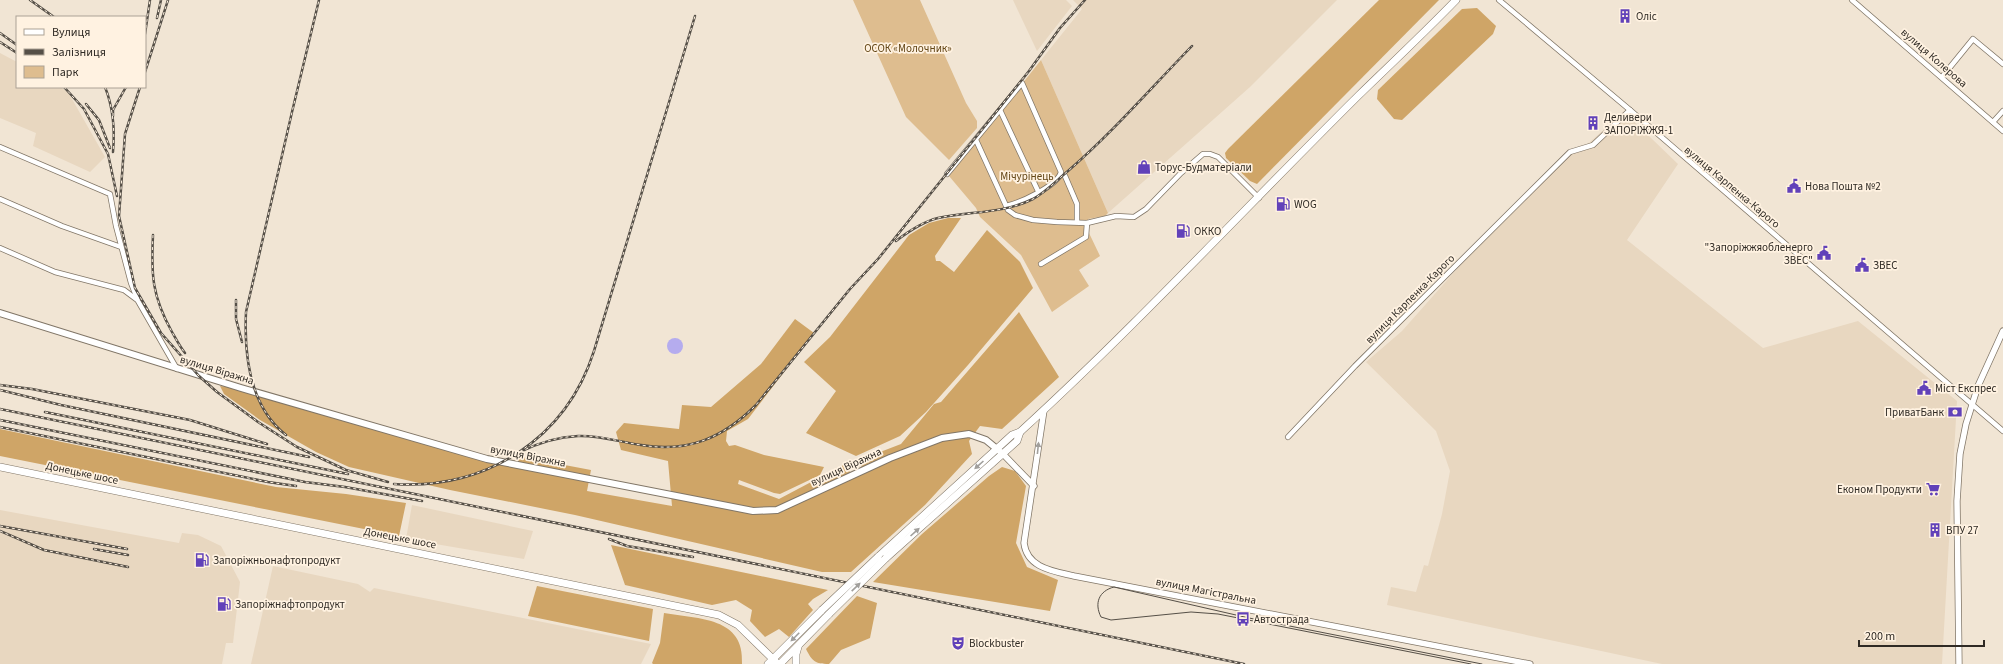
<svg xmlns="http://www.w3.org/2000/svg" width="2003" height="664" viewBox="0 0 2003 664" font-family="'Source Sans 3',sans-serif">
  <rect width="100%" height="100%" fill="#f1e5d4"/>
  <g fill="#e8d7c0">
    <path d="M 1013,0 L 1066,0 L 1072,6 L 1037,51 Z"/>
    <path d="M 1073,0 L 1337,0 L 1250,87 L 1108,213 L 1041,60 L 1082,9 Z"/>
    <path d="M 0,53 L 17,62 L 17,87 L 60,87 L 68,92 L 105,157 L 90,172 L 33,146 L 36,133 L 0,118 Z"/>
    <path d="M 1624,112 L 1678,164 L 1627,240 L 1763,348 L 1858,321 L 1957,401 L 1942,664 L 1662,664 L 1387,605 L 1391,587 L 1416,592 L 1424,565 L 1428,566 L 1442,514 L 1450,471 L 1436,431 L 1366,362 L 1402,331 L 1496,225 L 1566,155 L 1583,148 Z"/>
    <path d="M 412,505 L 533,531 L 524,559 L 406,539 Z"/>
    <path d="M 0,510 L 179,543 L 182,533 L 198,535 L 221,546 L 240,582 L 233,643 L 226,643 L 222,664 L 0,664 Z"/>
    <path d="M 273,566 L 358,584 L 370,592 L 374,588 L 651,644 L 641,664 L 251,664 Z"/>
  </g>
  <g fill="#debd8f">
    <path d="M 853,0 L 920,0 L 966,103 L 977,121 L 977,128 L 949,160 L 906,117 Z"/>
    <path d="M 1041,60 L 1108,213 L 1105,216 L 1088,219 L 1089,233 L 1100,256 L 1079,270 L 1089,286 L 1052,312 L 1021,255 L 980,217 L 976,208 L 949,176 Z"/>
  </g>
  <g fill="#cfa567">
    <path d="M 1379,0 L 1439,0 L 1257,184 L 1250,181 L 1226,158 L 1225,153 L 1228,149 Z"/>
    <path d="M 1477,8 L 1496,26 L 1493,34 L 1402,120 L 1394,119 L 1377,99 L 1378,90 L 1462,9 Z"/>
    <path d="M 948,218 L 961,218 L 935,256 L 936,261 L 940,261 L 954,272 L 987,230 L 1020,262 L 1033,288 L 968,365 L 926,412 L 900,436 L 856,456 L 806,433 L 836,391 L 804,362 L 830,337 L 909,235 L 929,223 Z"/>
    <path d="M 1019,312 L 1059,377 L 1002,429 L 980,426 L 969,441 L 972,454 L 925,505 L 851,572 L 822,572 L 575,515 L 450,490 L 349,467 L 316,452 L 260,420 L 224,394 L 220,386 L 241,388 L 513,464 L 517,456 L 591,470 L 587,491 L 672,506 L 668,461 L 621,450 L 616,432 L 624,423 L 679,429 L 682,405 L 711,407 L 761,364 L 795,319 L 814,333 L 748,419 L 727,431 L 726,441 L 729,446 L 735,445 L 764,455 L 824,467 L 820,475 L 780,494 L 774,493 L 739,480 L 738,484 L 779,499 L 849,462 L 850,476 L 861,471 L 862,459 L 901,444 L 934,404 L 941,402 Z"/>
    <path d="M 0,429 L 276,487 L 346,494 L 406,503 L 399,536 L 0,456 Z"/>
    <path d="M 1002,467 L 1015,471 L 1026,486 L 1016,543 L 1027,567 L 1058,580 L 1050,611 L 873,582 L 922,534 L 989,476 Z"/>
    <path d="M 611,545 L 828,590 L 813,599 L 808,604 L 813,610 L 789,637 L 779,629 L 765,637 L 750,621 L 752,610 L 736,600 L 712,605 L 625,585 Z"/>
    <path d="M 537,586 L 653,609 L 649,641 L 528,616 Z"/>
    <path d="M 857,596 L 877,603 L 870,638 L 841,650 L 829,664 C 815,664 812,661 806,649 Z"/>
    <path d="M 664,613 C 699,619 745,617 742,664 L 653,664 L 652,663 L 660,643 Z"/>
  </g>
  <circle fill="#b5acee" cx="675" cy="346" r="8"/>
  <g fill="none" stroke-linecap="round" stroke-linejoin="round">
    <defs>
      <g id="minor">
        <path d="M 1499,0 L 1630,110"/>
        <path d="M 1852,0 L 2003,131"/>
        <path d="M 1942,77 L 1973,39 L 2003,64"/>
        <path d="M 1000,110 L 1038,191"/>
        <path d="M 1993,122 L 2003,111"/>
        <path d="M 976,140 L 1008,210 L 1015,215 L 1033,220 L 1057,222 L 1087,223 L 1116,216 L 1134,217 L 1146,209 L 1181,173 L 1203,154 L 1210,154 L 1218,157 L 1259,198"/>
        <path d="M 0,147 L 110,194 L 116,226 L 131,283 L 138,301 L 177,369"/>
        <path d="M 947,174 L 1022,83 L 1061,172 C 1058,186 1019,203 1006,206"/>
        <path d="M 1065,176 L 1077,204 L 1077,222"/>
        <path d="M 0,199 L 62,226 L 121,247"/>
        <path d="M 0,248 L 55,272 L 124,290 L 136,299"/>
        <path d="M 1041,264 L 1086,237 L 1087,223"/>
        <path d="M 1288,437 L 1355,366 L 1570,152 L 1593,145 L 1630,110 L 2003,431"/>
      </g>
      <g id="tertiary">
        <path d="M 1044,410 L 1024,543 C 1027,568 1053,571 1074,576 L 1530,664"/>
        <path d="M 1003,454 L 1034,486"/>
        <path d="M 1959,664 L 1957,501 L 1960,454 L 1966,424 L 1978,386 L 2003,331"/>
      </g>
      <path id="secondary" d="M 0,313 L 241,388 L 487,459 L 753,511 L 777,510 L 890,458 L 942,438 L 969,434 L 986,440 L 1003,454"/>
      <path id="primary" d="M 0,467 L 719,615 L 738,625 L 778,664"/>
      <g id="trunk">
        <path d="M 878,557 L 1012,435 L 1020,432 C 1138,324 1246,207 1359,95 C 1392,63 1425,32 1456,0"/>
        <path d="M 886,558 L 1017,441 L 1020,432"/>
        <path d="M 768,664 L 822,610"/>
        <path d="M 780,664 L 829,614"/>
        <path d="M 796,664 L 796,654 L 798,647"/>
      </g>
    </defs>
    <use href="#minor" stroke="#817667" stroke-width="6"/>
    <use href="#tertiary" stroke="#817667" stroke-width="7"/>
    <use href="#secondary" stroke="#817667" stroke-width="8"/>
    <use href="#primary" stroke="#817667" stroke-width="8"/>
    <use href="#trunk" stroke="#817667" stroke-width="8"/>
    <use href="#minor" stroke="#fff" stroke-width="4.5"/>
    <use href="#tertiary" stroke="#fff" stroke-width="5.5"/>
    <use href="#secondary" stroke="#fff" stroke-width="6"/>
    <use href="#primary" stroke="#fff" stroke-width="7"/>
    <use href="#trunk" stroke="#fff" stroke-width="7"/>
    <path stroke="#554f47" stroke-width="1" d="M 1471,664 L 1218,614 L 1191,612 L 1111,620 L 1101,617 C 1094,603 1099,591 1114,587 L 1249,618 L 1482,664"/>
    <defs>
      <g id="rail">
        <path d="M 30,0 L 54,17"/>
        <path d="M 157,18 L 161,0"/>
        <path d="M 0,33 L 17,45"/>
        <path d="M 145,34 L 150,0"/>
        <path d="M 0,42 L 17,53"/>
        <path d="M 145,72 L 168,0"/>
        <path d="M 64,87 L 84,109 L 108,154 L 117,196"/>
        <path d="M 105,87 C 113,107 115,130 113,152"/>
        <path d="M 140,87 L 125,134 L 119,216 L 135,288 L 161,333 L 199,376 L 217,392 L 258,422 L 297,447 L 346,470 L 388,482"/>
        <path d="M 86,104 L 99,120 L 110,148"/>
        <path d="M 113,116 L 113,110 L 126,87"/>
        <path d="M 153,235 C 151,275 152,296 172,332 C 176,339 180,347 185,353"/>
        <path d="M 896,241 C 909,231 922,222 938,218 C 971,211 1002,214 1033,199 C 1046,192 1057,180 1068,171 C 1113,132 1151,88 1192,46"/>
        <path d="M 236,300 L 236,319 L 242,342"/>
        <path d="M 0,385 L 32,389 L 190,420 L 267,444"/>
        <path d="M 0,390 L 61,405 L 309,457"/>
        <path d="M 0,409 L 1244,664"/>
        <path d="M 45,412 L 348,474"/>
        <path d="M 0,420 L 305,482 L 345,487 L 422,501"/>
        <path d="M 0,427 L 268,482 L 296,486"/>
        <path d="M 286,435 C 250,407 244,355 246,312 L 292,112 L 319,0"/>
        <path d="M 520,452 C 538,443 557,437 578,436 C 599,435 620,442 641,445 C 688,453 723,438 756,405 L 850,289 L 878,259 L 1029,71 L 1060,28 L 1085,0"/>
        <path d="M 394,484 C 486,490 566,439 594,351 L 695,16"/>
        <path d="M 0,526 L 127,549"/>
        <path d="M 0,531 L 44,550 L 128,567"/>
        <path d="M 609,539 L 627,546 L 693,557"/>
        <path d="M 94,549 L 128,555"/>
      </g>
    </defs>
    <use href="#rail" stroke="#554f47" stroke-width="2.5"/>
    <use href="#rail" stroke="#fff2e1" stroke-width="1" stroke-dasharray="3" stroke-linecap="butt"/>
    <defs>
      <g id="trunk-bridge">
        <path d="M 822,610 L 878,557"/>
        <path d="M 829,614 L 886,558"/>
      </g>
    </defs>
    <use href="#trunk-bridge" stroke="#817667" stroke-width="8" stroke-linecap="butt"/>
    <use href="#trunk-bridge" stroke="#fff" stroke-width="7"/>
  </g>
  <defs><path id="oneway-solid" d="M-6-.8H1V-3.2L6.5 0L1 3.2V.8H-6Z"/></defs>
  <g fill="#a19f9c">
    <use href="#oneway-solid" transform="translate(1038 448) rotate(-84)"/>
    <use href="#oneway-solid" transform="translate(979 465) rotate(138)"/>
    <use href="#oneway-solid" transform="translate(915 532) rotate(-42)"/>
    <use href="#oneway-solid" transform="translate(856 587) rotate(-44)"/>
    <use href="#oneway-solid" transform="translate(795 637) rotate(135)"/>
  </g>
  <defs>
    <symbol id="building-bare" viewBox="-9 -9 18 18"><path d="M-4-6H4V6H1V3H-1V6H-4ZM-2.5-4.3h1.7v1.8h-1.7ZM.8-4.3h1.7v1.8H.8ZM-2.5-1h1.7V.8h-1.7ZM.8-1h1.7V.8H.8Z" fill="#6141b9" stroke="#fff2e1" stroke-width="2.5" paint-order="stroke"/></symbol>
    <symbol id="shop-bare" viewBox="-9 -9 18 18"><path d="M-5-2.5h2.3a2.7 3.5 0 0 1 5.4 0H5L5.5 6h-11ZM-1.5-2.5h3a1.5 2.3 0 0 0-3 0Z" fill="#6141b9" stroke="#fff2e1" stroke-width="2.5" paint-order="stroke"/></symbol>
    <symbol id="civic-bare" viewBox="-9 -9 18 18"><path d="M-.6-6.5H3V-4.5H.6V-3L4-1V1h2V6H-6V1h2V-1L-.6-3ZM-1.2 2.5V6h2.4V2.5Z" fill="#6141b9" stroke="#fff2e1" stroke-width="2.5" paint-order="stroke"/></symbol>
    <symbol id="fuel-bare" viewBox="-9 -9 18 18"><path d="M-5.5-6h7V0h2V4h1.3V-2.5L3-4.5l.8-.8L6-3V5H2.5V1h-1V6h-7ZM-4.2-4.7v3.2H.2V-4.7Z" fill="#6141b9" stroke="#fff2e1" stroke-width="2.5" paint-order="stroke"/></symbol>
    <symbol id="bank-bare" viewBox="-9 -9 18 18"><path d="M-6-4H6V4H-6ZM0-2.3a2.3 2.3 0 1 0 0 4.6a2.3 2.3 0 1 0 0-4.6Z" fill="#6141b9" stroke="#fff2e1" stroke-width="2.5" paint-order="stroke"/></symbol>
    <symbol id="supermarket-bare" viewBox="-9 -9 18 18"><path d="M-6-5.5h2.5l.6 2H6L4.5 2H-2.5L-4.4-4H-6ZM-1.5 3.2a1.3 1.3 0 1 0 .1 0ZM3 3.2a1.3 1.3 0 1 0 .1 0Z" fill="#6141b9" stroke="#fff2e1" stroke-width="2.5" paint-order="stroke"/></symbol>
    <symbol id="bus-bare" viewBox="-9 -9 18 18"><path d="M-5-6H5V4H4V6H2V4H-2V6H-4V4H-5ZM-3.5-4V0h7V-4ZM-3.5 1.2v1.5H-2V1.2ZM2 1.2v1.5H3.5V1.2Z" fill="#6141b9" stroke="#fff2e1" stroke-width="2.5" paint-order="stroke"/></symbol>
    <symbol id="theatre-bare" viewBox="-9 -9 18 18"><path d="M-5-5.5Q0-4 5-5.5V0Q5 5 0 6Q-5 5-5 0ZM-3.3-2.5H-1v1.5H-3.3ZM1-2.5H3.3v1.5H1ZM-2.8 1Q0 5.5 2.8 1Z" fill="#6141b9" stroke="#fff2e1" stroke-width="2.5" paint-order="stroke"/></symbol>
  </defs>
  <g fill-rule="evenodd">
    <use href="#building-bare" x="1615" y="6" width="20" height="20"/>
    <use href="#building-bare" x="1583" y="113" width="20" height="20"/>
    <use href="#shop-bare" x="1134" y="157" width="20" height="20"/>
    <use href="#civic-bare" x="1784" y="176" width="20" height="20"/>
    <use href="#fuel-bare" x="1273" y="194" width="20" height="20"/>
    <use href="#fuel-bare" x="1173" y="221" width="20" height="20"/>
    <use href="#civic-bare" x="1814" y="243" width="20" height="20"/>
    <use href="#civic-bare" x="1852" y="255" width="20" height="20"/>
    <use href="#civic-bare" x="1914" y="378" width="20" height="20"/>
    <use href="#bank-bare" x="1945" y="402" width="20" height="20"/>
    <use href="#supermarket-bare" x="1923" y="479" width="20" height="20"/>
    <use href="#building-bare" x="1925" y="520" width="20" height="20"/>
    <use href="#fuel-bare" x="192" y="550" width="20" height="20"/>
    <use href="#fuel-bare" x="214" y="594" width="20" height="20"/>
    <use href="#bus-bare" x="1233" y="609" width="20" height="20"/>
    <use href="#theatre-bare" x="948" y="633" width="20" height="20"/>
  </g>
  <g text-anchor="middle" dominant-baseline="central" stroke-width="3.5" stroke-linejoin="round" paint-order="stroke">
    <g font-size="11" fill="#2f2a24" stroke="#fff2e1" text-anchor="start">
      <text x="1636" y="16">Оліс</text>
      <text x="1604" y="117">Деливери<tspan x="1604" dy="13">ЗАПОРІЖЖЯ-1</tspan></text>
      <text x="1155" y="167">Торус-Будматеріали</text>
      <text x="1805" y="186">Нова Пошта №2</text>
      <text x="1294" y="204">WOG</text>
      <text x="1194" y="231">ОККО</text>
      <text x="1813" y="247" text-anchor="end">"Запоріжжяобленерго<tspan x="1813" dy="13">ЗВЕС"</tspan></text>
      <text x="1873" y="265">ЗВЕС</text>
      <text x="1935" y="388">Мiст Експрес</text>
      <text x="1944" y="412" text-anchor="end">ПриватБанк</text>
      <text x="1922" y="489" text-anchor="end">Економ Продукти</text>
      <text x="1946" y="530">ВПУ 27</text>
      <text x="213" y="560">Запоріжньонафтопродукт</text>
      <text x="235" y="604">Запоріжнафтопродукт</text>
      <text x="1254" y="619">Автострада</text>
      <text x="969" y="643">Blockbuster</text>
    </g>
    <g font-size="11" fill="#634616" stroke="#fff2e1">
      <text x="908" y="48">ОСОК «Молочник»</text>
      <text x="1027" y="176">Мічурінець</text>
    </g>
    <g font-size="11" fill="#2f2a24" stroke="#fff2e1">
      <text transform="translate(1934 58) rotate(41)">вулиця Колерова</text>
      <text transform="translate(1732 187) rotate(40)">вулиця Карпенка-Карого</text>
      <text transform="translate(1410 299) rotate(-45)">вулиця Карпенка-Карого</text>
      <text transform="translate(217 370) rotate(17)">вулиця Віражна</text>
      <text transform="translate(528 456) rotate(11)">вулиця Віражна</text>
      <text transform="translate(846 467) rotate(-25)">вулиця Віражна</text>
      <text transform="translate(82 473) rotate(12)">Донецьке шосе</text>
      <text transform="translate(400 538) rotate(11)">Донецьке шосе</text>
      <text transform="translate(1206 591) rotate(11)">вулиця Магістральна</text>
    </g>
  </g>
  <rect x="16" y="16" width="130" height="72" fill="#fff2e1" stroke="#aca295"/>
  <rect x="24" y="29" width="20" height="6" fill="#ffffff" stroke="#aca295"/>
  <text x="52" y="36" font-size="12" fill="#2f2a24">Вулиця</text>
  <rect x="24" y="49" width="20" height="6" fill="#554f47" stroke="#aca295"/>
  <text x="52" y="56" font-size="12" fill="#2f2a24">Залізниця</text>
  <rect x="24" y="66" width="20" height="12" fill="#debd8f" stroke="#aca295"/>
  <text x="52" y="76" font-size="12" fill="#2f2a24">Парк</text>
  <path d="M1859 640v6h125v-6" fill="none" stroke="#2f2a24" stroke-width="2"/>
  <text x="1865" y="640" font-size="12" fill="#2f2a24" stroke="#fff2e1" stroke-width="3" paint-order="stroke">200 m</text>
</svg>
